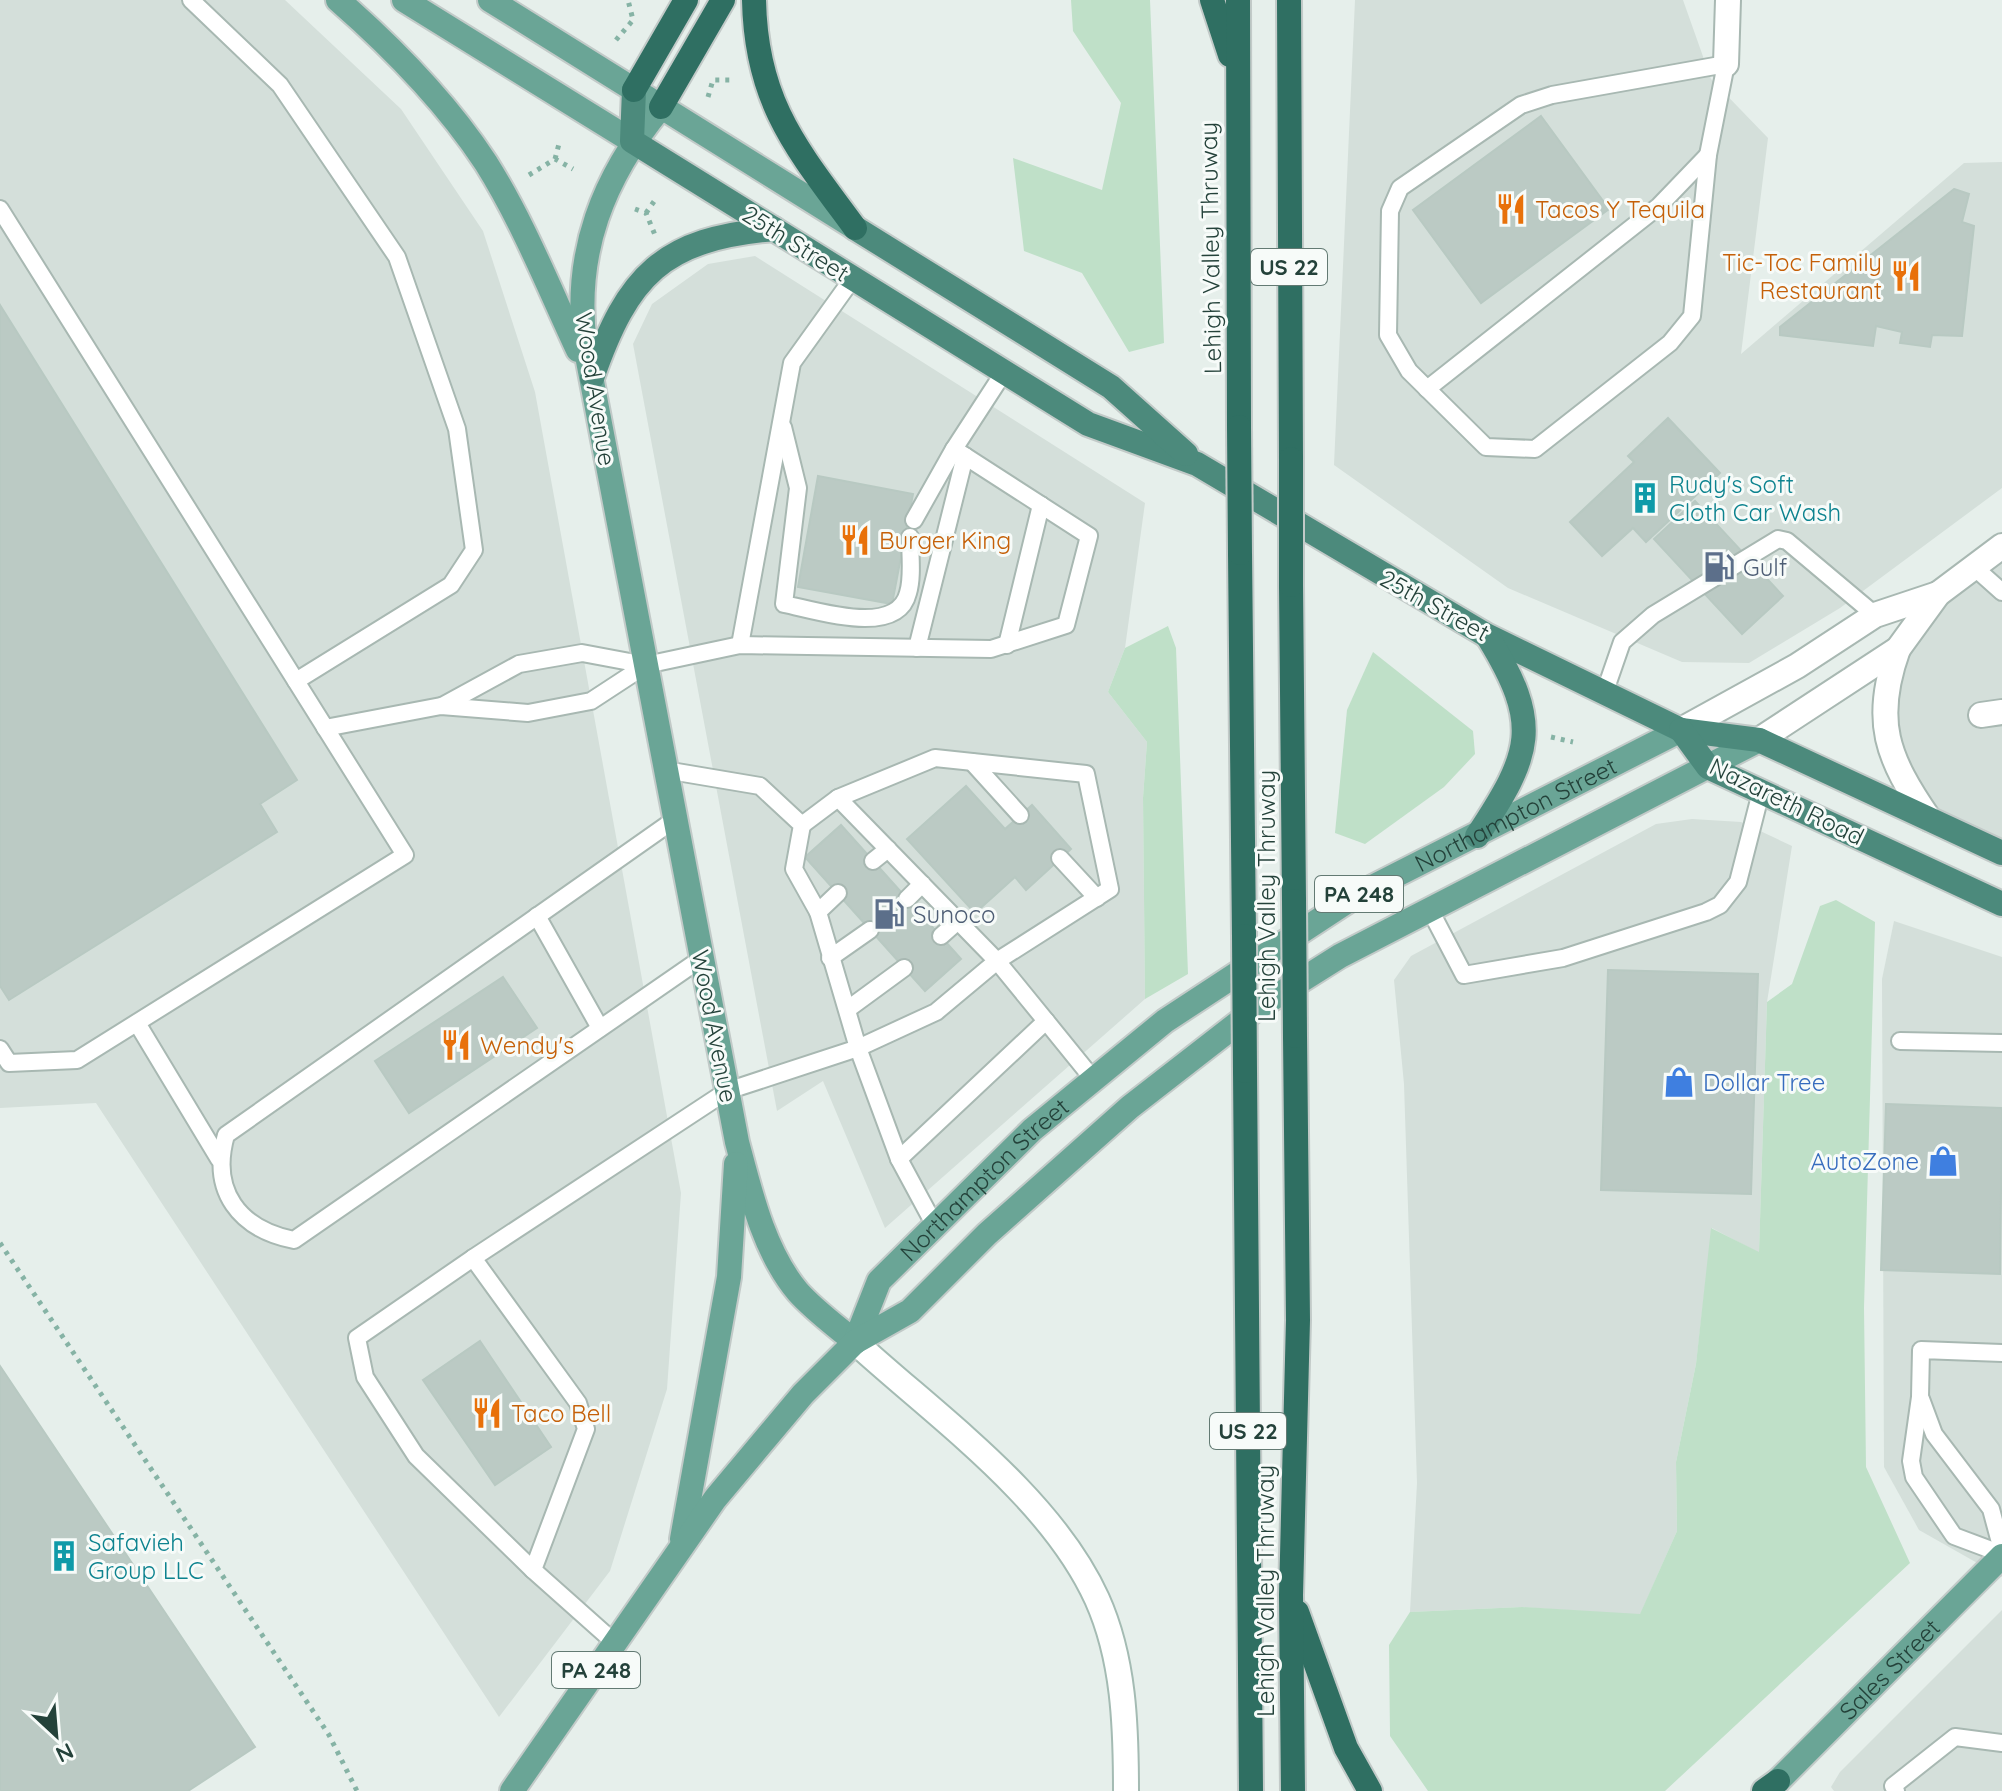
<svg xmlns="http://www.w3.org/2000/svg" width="2002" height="1791" viewBox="0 0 2002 1791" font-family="Quicksand,sans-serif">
  <rect width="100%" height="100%" fill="#e6efeb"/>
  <g fill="#d4dfda">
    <path d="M 0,0 L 285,0 L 401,109 L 483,231 L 535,392 L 681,1193 L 667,1389 L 610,1571 L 499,1717 L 96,1103 L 0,1108 Z"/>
    <path d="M 1355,0 L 1683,0 L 1711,79 L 1768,138 L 1741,354 L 1964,163 L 2002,162 L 2002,488 L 1840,608 L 1749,663 L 1682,662 L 1508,588 L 1334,465 Z"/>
    <path d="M 755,256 L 1145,503 L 1125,648 L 1108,692 L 1147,742 L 1143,798 L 1145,999 L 885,1228 L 823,1081 L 777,1111 L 633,344 L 652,304 L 708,264 Z"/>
    <path d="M 2002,546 L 2002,853 L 1929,819 L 1883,703 L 1938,594 Z"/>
    <path d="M 1692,819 L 1741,822 L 1792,846 L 1767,1002 L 1759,1253 L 1712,1228 L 1696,1364 L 1676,1462 L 1677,1531 L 1640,1615 L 1522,1607 L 1410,1612 L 1417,1483 L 1404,1084 L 1394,980 L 1411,956 L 1656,824 Z"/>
    <path d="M 1894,921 L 2002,957 L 2002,1577 L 1919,1530 L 1884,1467 L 1882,979 Z"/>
    <path d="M 2002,1610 L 2002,1791 L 1834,1791 L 1831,1787 L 1840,1772 Z"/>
  </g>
  <g fill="#bfe0c8">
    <path d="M 1071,0 L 1150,0 L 1164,343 L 1129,352 L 1082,273 L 1024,251 L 1013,158 L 1102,190 L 1121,103 L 1073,31 Z"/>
    <path d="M 1168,626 L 1176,648 L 1188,974 L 1145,999 L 1143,798 L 1147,742 L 1108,692 L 1125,648 Z"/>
    <path d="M 1373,652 L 1473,731 L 1475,754 L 1444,787 L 1365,844 L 1335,833 L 1347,710 Z"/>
    <path d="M 1836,900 L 1875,922 L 1864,1308 L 1866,1467 L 1910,1563 L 1665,1791 L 1428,1791 L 1390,1736 L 1389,1645 L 1410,1612 L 1522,1607 L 1640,1614 L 1677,1531 L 1676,1462 L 1696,1364 L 1711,1228 L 1759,1252 L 1767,1002 L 1792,984 L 1820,906 Z"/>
  </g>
  <g fill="#bbcac4" stroke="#b8c9c2" stroke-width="2">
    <path d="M 1541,116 L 1609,209 L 1481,303 L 1413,210 Z"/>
    <path d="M 1954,189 L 1969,194 L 1962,222 L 1974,226 L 1962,336 L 1932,335 L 1930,347 L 1900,343 L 1902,332 L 1876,326 L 1873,346 L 1780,335 L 1780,327 Z"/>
    <path d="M 0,305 L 297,780 L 260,804 L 277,832 L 9,1000 L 0,986 Z"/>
    <path d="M 1668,418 L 1720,473 L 1646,542 L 1633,528 L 1602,556 L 1570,522 L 1634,462 L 1628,456 Z"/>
    <path d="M 818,476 L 913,494 L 892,604 L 798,587 Z"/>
    <path d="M 1695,501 L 1783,596 L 1742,634 L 1654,539 Z"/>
    <path d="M 966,786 L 1005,829 L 1032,805 L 1071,849 L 1026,890 L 1015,877 L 975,913 L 907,839 Z"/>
    <path d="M 841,825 L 961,959 L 925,991 L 805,857 Z"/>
    <path d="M 1608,970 L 1758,974 L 1751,1194 L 1601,1190 Z"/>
    <path d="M 503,977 L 537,1028 L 409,1113 L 375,1061 Z"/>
    <path d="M 1886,1104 L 2002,1108 L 2000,1274 L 1881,1270 Z"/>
    <path d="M 480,1341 L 551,1447 L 495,1485 L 423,1380 Z"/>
    <path d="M 0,1366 L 255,1747 L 188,1791 L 0,1791 Z"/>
  </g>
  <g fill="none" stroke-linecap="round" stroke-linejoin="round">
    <defs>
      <g id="service">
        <path d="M 191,0 L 280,85 L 397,257 L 457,429 L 474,550 L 451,585 L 296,681"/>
        <path d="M 1726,64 L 1708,155 L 1692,316 L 1670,343 L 1535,449 L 1486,447 L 1409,371 L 1388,335 L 1390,211 L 1400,188 L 1521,105 L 1552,95 Z"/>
        <path d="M 0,209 L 405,855 L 77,1060 L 9,1063 L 0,1049"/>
        <path d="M 1427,389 L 1659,206 L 1708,155"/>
        <path d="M 783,427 L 798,488 L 784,604 C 815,610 897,638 908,593 C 913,577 910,554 910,537"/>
        <path d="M 914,520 L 954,449"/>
        <path d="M 1974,567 L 2002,592"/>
        <path d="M 740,645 L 792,363 L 853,278"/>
        <path d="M 1007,645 L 1041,505"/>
        <path d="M 917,648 L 965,456"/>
        <path d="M 1604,694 L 1622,642 L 1653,615 L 1778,539 L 1787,541 L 1875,615"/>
        <path d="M 442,706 L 519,664 L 582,653 L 646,665"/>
        <path d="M 325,728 L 441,706 L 528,713 L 591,701 L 646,665 L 740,645 L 991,649 L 1066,625 L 1089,536 L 954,449 L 1004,372"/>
        <path d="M 972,762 L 1020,815"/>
        <path d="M 838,798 L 935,758 L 1086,774 L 1110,889 L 997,961 L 1046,1021"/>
        <path d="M 674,820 L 226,1135 C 210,1191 239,1229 294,1240 L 702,958"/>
        <path d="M 802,825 L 838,798 L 997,961 L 936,1012 L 858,1048 L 899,1159 L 934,1224"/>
        <path d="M 1060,858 L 1097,898"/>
        <path d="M 873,861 L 888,849"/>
        <path d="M 907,899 L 922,884"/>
        <path d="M 1430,910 L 1464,975 L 1563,958 L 1706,912 L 1720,905 L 1738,882 L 1761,792"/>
        <path d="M 818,912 L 838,893"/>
        <path d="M 537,916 L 600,1028"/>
        <path d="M 941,936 L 958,921"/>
        <path d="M 830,958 L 870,930"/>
        <path d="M 848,1009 L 904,968"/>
        <path d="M 137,1023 L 219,1159"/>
        <path d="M 1900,1041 L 2002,1043"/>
        <path d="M 899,1159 L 1046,1021 L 1093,1079"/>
        <path d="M 473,1258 L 357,1338 L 365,1377 L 416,1456 L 533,1570"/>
        <path d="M 2002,1353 L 1921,1350 L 1920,1397 L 1911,1461 L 1914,1477 L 1954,1536 L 2002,1554"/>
        <path d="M 1921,1399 L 1934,1434 L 1991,1509 L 2002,1550"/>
        <path d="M 615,1643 L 533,1570 L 586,1429 L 578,1403 L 473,1258 L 727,1091 L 858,1048 L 818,912 L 794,869 L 802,825 L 760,786 L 665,770"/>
        <path d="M 1896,1791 L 1893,1786 L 1955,1737 L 2002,1743"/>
      </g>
      <g id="minor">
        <path d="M 1726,64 L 1728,0"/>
        <path d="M 1981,715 L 2002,712"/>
      </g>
      <g id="tertiary">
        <path d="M 1898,649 C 1872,721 1887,758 1929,819"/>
        <path d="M 1681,730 L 1797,666 L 1875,615 L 1938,594"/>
        <path d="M 1759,740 L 1898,649 L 1938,594 L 2002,546"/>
      </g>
      <path id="secondary" d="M 855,1342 C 937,1417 1050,1496 1097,1599 C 1124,1659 1126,1726 1126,1791"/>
      <g id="primary">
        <path d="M 338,0 C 393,48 446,102 486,163 C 523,222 549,288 578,350"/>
        <path d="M 404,0 L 632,141"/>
        <path d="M 490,0 L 854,227"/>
        <path d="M 661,107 C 603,177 573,253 585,345 L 737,1142 C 750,1191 764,1252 798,1292 C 815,1311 836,1326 855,1342"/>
        <path id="s1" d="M 855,1342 L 879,1281 L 1032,1130 L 1165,1021 L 1357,895 L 1681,730"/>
        <path d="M 682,1539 L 729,1277 L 736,1164"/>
        <path id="s2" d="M 1778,1781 L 2002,1556"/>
        <path d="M 512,1791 L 715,1499 L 803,1394 L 855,1342 L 910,1311 L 987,1234 L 1130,1107 L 1256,1009 L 1340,956 L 1759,740"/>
      </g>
      <g id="trunk">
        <path d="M 634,90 L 632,141 L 1088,424 L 1197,464 L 1486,635 L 1681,730 L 1759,740 L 2002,853"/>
        <path d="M 855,228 L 1111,387 L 1186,454"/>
        <path d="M 592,378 C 628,275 662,239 774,229"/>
        <path d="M 1681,730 L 1708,767 L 2002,904"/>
        <path d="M 1477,836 C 1532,753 1542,725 1488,637"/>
      </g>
      <g id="motorway">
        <path d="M 754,0 C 756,103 797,149 855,228"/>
        <path d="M 1212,0 L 1230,55"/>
        <path d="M 1238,0 L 1239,427"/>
        <path d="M 1289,0 L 1291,459"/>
        <path d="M 634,90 L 686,0"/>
        <path d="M 661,107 L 723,0"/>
        <path d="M 1240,553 L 1244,936"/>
        <path d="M 1291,585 L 1294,901"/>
        <path d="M 1245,1071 L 1251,1791"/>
        <path d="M 1297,1612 L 1346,1748 L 1370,1791"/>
        <path d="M 1293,1791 L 1291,1595 L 1298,1320 L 1295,1036"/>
        <path d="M 1764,1791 L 1778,1781"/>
      </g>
    </defs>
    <use href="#service" stroke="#a8b8b2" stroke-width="20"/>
    <use href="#minor" stroke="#a8b8b2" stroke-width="28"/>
    <use href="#tertiary" stroke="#a8b8b2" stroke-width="28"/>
    <use href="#secondary" stroke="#a4bbb3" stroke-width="28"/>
    <use href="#primary" stroke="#c2cac8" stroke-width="28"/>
    <use href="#trunk" stroke="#c2cac8" stroke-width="28"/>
    <use href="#motorway" stroke="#c2cac8" stroke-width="28"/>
    <g stroke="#86b3a5" stroke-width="5" stroke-dasharray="4 6" stroke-linecap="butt">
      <path d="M 616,40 L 633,20 L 628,0"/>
      <path d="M 708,97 L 713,80 L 735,80"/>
      <path d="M 555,159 L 560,140"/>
      <path d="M 529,175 L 555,159 L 573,169"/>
      <path d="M 635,209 L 646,213 L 655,235"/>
      <path d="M 646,213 L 655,200"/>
      <path d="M 1551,737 L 1573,742"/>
      <path d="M 0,1243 L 329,1735 L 357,1791"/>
    </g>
    <use href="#service" stroke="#fff" stroke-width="16"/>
    <use href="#minor" stroke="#fff" stroke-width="24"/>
    <use href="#tertiary" stroke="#fff" stroke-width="24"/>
    <use href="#secondary" stroke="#fff" stroke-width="24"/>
    <use href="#primary" stroke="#6aa596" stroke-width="24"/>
    <use href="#trunk" stroke="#4c8a7c" stroke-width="24"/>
    <use href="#motorway" stroke="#2f6f62" stroke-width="24"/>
    <defs>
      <g id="motorway-bridge">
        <path d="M 1239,427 L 1240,553"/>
        <path d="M 1291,459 L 1291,585"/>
        <path d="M 1294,901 L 1295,1036"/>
        <path d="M 1244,936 L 1245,1071"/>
      </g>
    </defs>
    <use href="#motorway-bridge" stroke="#c2cac8" stroke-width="28" stroke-linecap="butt"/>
    <use href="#motorway-bridge" stroke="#2f6f62" stroke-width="24"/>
  </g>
  <defs>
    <symbol id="restaurant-bare" viewBox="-9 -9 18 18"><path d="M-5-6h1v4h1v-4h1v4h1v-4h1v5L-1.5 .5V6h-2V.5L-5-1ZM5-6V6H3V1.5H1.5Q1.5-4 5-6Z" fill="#e8710a" stroke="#f7fbf9" stroke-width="2.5" paint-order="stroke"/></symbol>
    <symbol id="building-bare" viewBox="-9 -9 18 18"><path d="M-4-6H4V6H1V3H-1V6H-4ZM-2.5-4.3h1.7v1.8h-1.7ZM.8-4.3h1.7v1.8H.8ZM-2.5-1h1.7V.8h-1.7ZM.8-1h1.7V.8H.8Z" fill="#0f9aa8" stroke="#f7fbf9" stroke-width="2.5" paint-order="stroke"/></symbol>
    <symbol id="fuel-bare" viewBox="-9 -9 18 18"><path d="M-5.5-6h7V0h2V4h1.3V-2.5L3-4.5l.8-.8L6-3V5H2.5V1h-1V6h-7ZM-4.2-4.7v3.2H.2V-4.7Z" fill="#5c6f8a" stroke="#f7fbf9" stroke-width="2.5" paint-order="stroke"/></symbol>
    <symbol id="shop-bare" viewBox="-9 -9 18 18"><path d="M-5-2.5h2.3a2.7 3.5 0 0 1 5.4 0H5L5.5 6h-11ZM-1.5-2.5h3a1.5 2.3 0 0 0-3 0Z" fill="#3f7fe0" stroke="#f7fbf9" stroke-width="2.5" paint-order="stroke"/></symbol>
  </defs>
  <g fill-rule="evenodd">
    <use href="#restaurant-bare" x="1489" y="187" width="44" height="44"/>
    <use href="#restaurant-bare" x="1884" y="254" width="44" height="44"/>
    <use href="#building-bare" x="1623" y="476" width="44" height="44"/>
    <use href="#restaurant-bare" x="833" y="518" width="44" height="44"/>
    <use href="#fuel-bare" x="1697" y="545" width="44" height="44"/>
    <use href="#fuel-bare" x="867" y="892" width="44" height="44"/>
    <use href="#restaurant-bare" x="434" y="1023" width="44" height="44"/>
    <use href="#shop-bare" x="1657" y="1060" width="44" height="44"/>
    <use href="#shop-bare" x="1921" y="1139" width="44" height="44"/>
    <use href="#restaurant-bare" x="465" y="1391" width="44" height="44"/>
    <use href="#building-bare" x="42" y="1534" width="44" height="44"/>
  </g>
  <g text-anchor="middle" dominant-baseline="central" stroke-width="6" stroke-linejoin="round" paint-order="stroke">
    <g fill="#f7fbf9" stroke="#637a73" stroke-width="2">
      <rect x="1251" y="249" width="76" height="36" rx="6"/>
      <rect x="1315" y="876" width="88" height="36" rx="6"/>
      <rect x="1210" y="1413" width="76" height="36" rx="6"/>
      <rect x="552" y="1652" width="88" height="36" rx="6"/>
    </g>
    <g font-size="22" font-weight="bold" fill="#24423a">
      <text x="1289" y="267">US 22</text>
      <text x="1359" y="894">PA 248</text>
      <text x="1248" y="1431">US 22</text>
      <text x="596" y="1670">PA 248</text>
    </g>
    <g font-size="24" fill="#c56008" stroke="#f7fbf9" text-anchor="start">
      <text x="1535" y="209">Tacos Y Tequila</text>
      <text x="1882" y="262" text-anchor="end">Tic-Toc Family<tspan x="1882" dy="28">Restaurant</tspan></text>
      <text x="879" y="540">Burger King</text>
      <text x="480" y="1045">Wendy's</text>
      <text x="511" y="1413">Taco Bell</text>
    </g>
    <g font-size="24" fill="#24423a" stroke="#f7fbf9">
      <text transform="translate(796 243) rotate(32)">25th Street</text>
      <text transform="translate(1210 248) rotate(-91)">Lehigh Valley Thruway</text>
      <text transform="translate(596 389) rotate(81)">Wood Avenue</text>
      <text transform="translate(1435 605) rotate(29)">25th Street</text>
      <text transform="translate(1787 801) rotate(26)">Nazareth Road</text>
      <text stroke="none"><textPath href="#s1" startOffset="860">Northampton Street</textPath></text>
      <text transform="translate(1266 896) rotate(-90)">Lehigh Valley Thruway</text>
      <text transform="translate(715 1026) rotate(79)">Wood Avenue</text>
      <text stroke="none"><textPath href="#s1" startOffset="212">Northampton Street</textPath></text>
      <text transform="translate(1265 1591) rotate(-90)">Lehigh Valley Thruway</text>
      <text stroke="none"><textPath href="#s2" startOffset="158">Sales Street</textPath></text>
    </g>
    <g font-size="24" fill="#0d838f" stroke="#f7fbf9" text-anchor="start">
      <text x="1669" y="484">Rudy's Soft<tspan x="1669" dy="28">Cloth Car Wash</tspan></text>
      <text x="88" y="1542">Safavieh<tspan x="88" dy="28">Group LLC</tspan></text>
    </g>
    <g font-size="24" fill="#4e5e75" stroke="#f7fbf9" text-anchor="start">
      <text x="1743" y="567">Gulf</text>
      <text x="913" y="914">Sunoco</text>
    </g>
    <g font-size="24" fill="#366cbe" stroke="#f7fbf9" text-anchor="start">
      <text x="1703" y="1082">Dollar Tree</text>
      <text x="1919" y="1161" text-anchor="end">AutoZone</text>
    </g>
  </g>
  <g transform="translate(56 1735) rotate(154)" stroke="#f7fbf9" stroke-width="6" paint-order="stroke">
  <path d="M0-6L14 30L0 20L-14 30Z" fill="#24423a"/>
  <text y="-12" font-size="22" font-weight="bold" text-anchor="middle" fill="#24423a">N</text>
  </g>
</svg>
